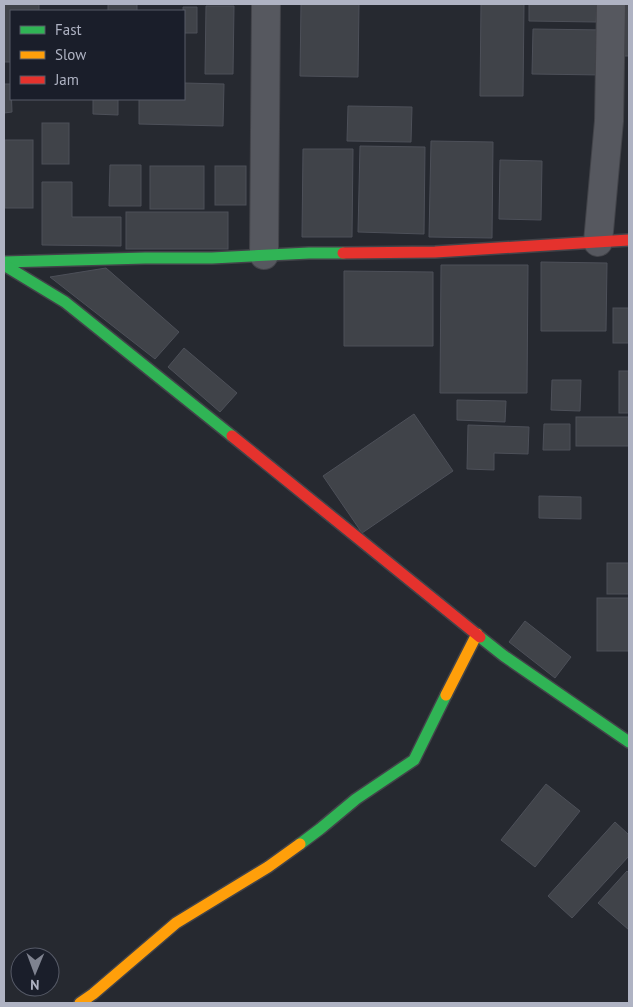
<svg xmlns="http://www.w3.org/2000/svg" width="633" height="1007" viewBox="0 0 633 1007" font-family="'PT Sans',sans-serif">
  <rect width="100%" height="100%" fill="#262930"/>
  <g fill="#404349" stroke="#4d5059">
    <path d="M 4,4 L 39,4 L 39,11 L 11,11 L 11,62 L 4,62 Z"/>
    <rect x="108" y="4" width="29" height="7"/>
    <path d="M 301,4 L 359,4 L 358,77 L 300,76 Z"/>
    <path d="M 481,4 L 524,4 L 523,96 L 480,96 Z"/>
    <path d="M 529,4 L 597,4 L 596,22 L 529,21 Z"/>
    <path d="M 619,4 L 629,4 L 629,56 L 618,56 Z"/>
    <path d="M 206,6 L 234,6 L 233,74 L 205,74 Z"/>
    <path d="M 183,7 L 197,7 L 197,33 L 184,33 Z"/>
    <path d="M 533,29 L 605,30 L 603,75 L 532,74 Z"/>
    <path d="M 184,83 L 224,84 L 223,126 L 139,124 L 139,99 L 184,99 Z"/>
    <path d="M 4,84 L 11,84 L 12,112 L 4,113 Z"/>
    <path d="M 93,99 L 118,99 L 118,115 L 93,114 Z"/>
    <path d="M 348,106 L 412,107 L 411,142 L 347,141 Z"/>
    <rect x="42" y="123" width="27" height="41"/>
    <rect x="5" y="140" width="28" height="68"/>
    <path d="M 431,141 L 493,142 L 492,238 L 429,237 Z"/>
    <path d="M 360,146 L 425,147 L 424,234 L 358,232 Z"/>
    <path d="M 303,149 L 353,149 L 352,237 L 302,237 Z"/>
    <path d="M 500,160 L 542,161 L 541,220 L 499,219 Z"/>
    <path d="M 110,165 L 141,165 L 141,206 L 109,206 Z"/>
    <rect x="150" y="166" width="54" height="43"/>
    <rect x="215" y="166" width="31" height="39"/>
    <path d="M 42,182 L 72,182 L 72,217 L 121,217 L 121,246 L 42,245 Z"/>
    <rect x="126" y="212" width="102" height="37"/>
    <path d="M 541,262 L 607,263 L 606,331 L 541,331 Z"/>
    <path d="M 441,265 L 528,265 L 527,393 L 440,393 Z"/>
    <path d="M 106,268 L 179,332 L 155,359 L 50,277 Z"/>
    <path d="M 344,271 L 433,272 L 433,346 L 344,346 Z"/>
    <rect x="613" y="308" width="16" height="35"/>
    <path d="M 184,348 L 237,393 L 220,412 L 168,367 Z"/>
    <rect x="619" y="371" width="10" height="42"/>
    <path d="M 552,380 L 581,380 L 580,411 L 551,410 Z"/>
    <path d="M 457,400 L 506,401 L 505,422 L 457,420 Z"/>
    <path d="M 414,414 L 453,471 L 362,533 L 323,476 Z"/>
    <rect x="576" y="417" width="53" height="29"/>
    <path d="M 544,424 L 570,424 L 570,450 L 543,450 Z"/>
    <path d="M 468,425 L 529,427 L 528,454 L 494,453 L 494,470 L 467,469 Z"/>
    <path d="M 539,496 L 581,497 L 581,519 L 539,518 Z"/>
    <rect x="607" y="563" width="22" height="31"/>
    <rect x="597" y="598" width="32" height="53"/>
    <path d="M 525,621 L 571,657 L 555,678 L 509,642 Z"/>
    <path d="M 546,784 L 580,811 L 535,867 L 501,840 Z"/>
    <path d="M 615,822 L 629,835 L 629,856 L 572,918 L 548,896 Z"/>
    <path d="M 627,871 L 629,873 L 629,930 L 598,903 Z"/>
  </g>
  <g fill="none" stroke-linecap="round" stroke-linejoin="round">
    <defs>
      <g id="street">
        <path d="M 598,242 L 609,121 L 611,4"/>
        <path d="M 264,255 L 266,4"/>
      </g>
      <g id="fast">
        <path d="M 4,262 L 145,258 L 212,258 L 309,253 L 343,253"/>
        <path d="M 4,265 L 65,302 L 232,436"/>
        <path d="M 480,637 L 504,656 L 629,742"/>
        <path d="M 300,844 L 320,829 L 356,799 L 414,760 L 446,695"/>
      </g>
      <g id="slow">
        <path d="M 446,695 L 477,634"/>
        <path d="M 80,1003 L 93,994 L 176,923 L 268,867 L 300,844"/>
      </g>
      <g id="jam">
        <path d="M 343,253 L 435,252 L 629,240"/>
        <path d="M 232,436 L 480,637"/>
      </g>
    </defs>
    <use href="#street" stroke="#424349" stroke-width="30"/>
    <use href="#fast" stroke="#424349" stroke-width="14"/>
    <use href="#slow" stroke="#424349" stroke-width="14"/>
    <use href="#jam" stroke="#424349" stroke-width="14"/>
    <use href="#street" stroke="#56585f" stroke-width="28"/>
    <use href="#fast" stroke="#30b455" stroke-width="11"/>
    <use href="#slow" stroke="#ff9f0a" stroke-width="11"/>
    <use href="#jam" stroke="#e5322d" stroke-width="11"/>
  </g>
  <rect width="633" height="1007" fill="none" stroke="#afb3c3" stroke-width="10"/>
  <rect x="10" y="10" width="175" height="90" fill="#1a1e2a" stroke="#565a67"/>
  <rect x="20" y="26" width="25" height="8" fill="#30b455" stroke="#565a67"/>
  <text x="55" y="35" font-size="15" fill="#afb3c3">Fast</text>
  <rect x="20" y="51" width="25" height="8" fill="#ff9f0a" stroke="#565a67"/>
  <text x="55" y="60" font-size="15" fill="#afb3c3">Slow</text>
  <rect x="20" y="76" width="25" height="8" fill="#e5322d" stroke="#565a67"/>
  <text x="55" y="85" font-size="15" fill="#afb3c3">Jam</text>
  <g transform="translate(35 972) rotate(181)"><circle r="24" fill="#1a1e2a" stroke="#565a67"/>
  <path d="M0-4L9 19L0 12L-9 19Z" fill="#7f8390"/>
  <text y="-8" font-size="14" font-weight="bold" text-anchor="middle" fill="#afb3c3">N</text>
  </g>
</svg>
